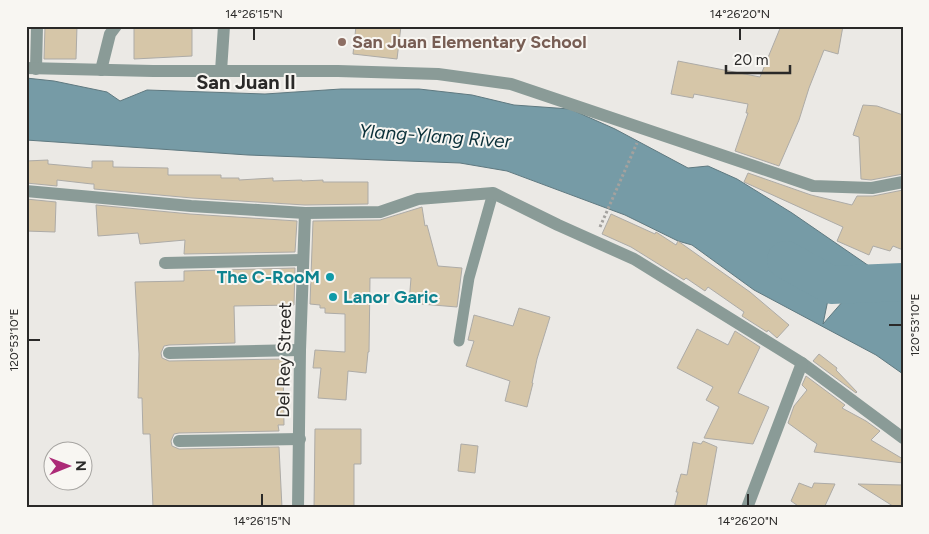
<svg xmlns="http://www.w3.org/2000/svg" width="929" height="534" viewBox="0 0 929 534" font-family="Figtree,sans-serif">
  <rect width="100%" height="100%" fill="#ebe9e5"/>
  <path fill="#769ba6" stroke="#5f7980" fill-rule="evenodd" d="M 26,78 L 54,81 L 107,92 L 120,101 L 147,90 L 265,94 L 341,89 L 419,89 L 472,95 L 514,105 L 570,109 L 615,129 L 688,168 L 708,166 L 737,179 L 792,213 L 872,268 L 903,269 L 903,374 L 876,355 L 754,290 L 692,245 L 678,241 L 625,215 L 507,171 L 460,163 L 248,155 L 26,140 ZM 871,269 L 823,324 L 831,285 Z"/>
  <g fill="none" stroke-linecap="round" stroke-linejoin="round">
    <path stroke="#769ba6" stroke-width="38" d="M 786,260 L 831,285 L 903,282"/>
  </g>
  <g fill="#d6c6a8" stroke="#adaba7">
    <path d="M 45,26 L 77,26 L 76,59 L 44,59 Z"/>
    <path d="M 134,26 L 192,26 L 192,56 L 134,59 Z"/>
    <path d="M 356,26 L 401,26 L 397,59 L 353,54 Z"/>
    <path d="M 781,26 L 843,26 L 838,54 L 824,50 L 809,88 L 799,120 L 779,166 L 735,151 L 748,113 L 746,113 L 748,104 L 694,94 L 693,98 L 671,94 L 678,61 L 760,77 Z"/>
    <path d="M 863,105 L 877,106 L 903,115 L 903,174 L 871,180 L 861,179 L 859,137 L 853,135 Z"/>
    <path d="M 48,160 L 48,164 L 92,168 L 92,161 L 113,161 L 113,167 L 168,168 L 168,175 L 221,175 L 221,178 L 239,178 L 239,180 L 273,178 L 273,181 L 302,180 L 302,181 L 323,180 L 323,182 L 368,182 L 368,204 L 305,205 L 192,198 L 94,189 L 94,184 L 92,184 L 57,180 L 57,186 L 26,183 L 26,161 Z"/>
    <path d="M 748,173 L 811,195 L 852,205 L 857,196 L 873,196 L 903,190 L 903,250 L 893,246 L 890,251 L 873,246 L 869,255 L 837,241 L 843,227 L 744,182 Z"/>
    <path d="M 26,199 L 56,202 L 55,232 L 26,231 Z"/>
    <path d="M 96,205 L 190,214 L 297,221 L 295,252 L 184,254 L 185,240 L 140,244 L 138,233 L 98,236 Z"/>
    <path d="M 422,207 L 425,226 L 427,225 L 438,266 L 462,268 L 457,307 L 409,303 L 411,278 L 370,278 L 369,352 L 368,352 L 366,373 L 348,371 L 346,400 L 318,398 L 321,368 L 313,368 L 315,350 L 345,352 L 345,314 L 325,313 L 325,308 L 320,308 L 320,305 L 310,304 L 313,221 L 380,220 Z"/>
    <path d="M 611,214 L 655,234 L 656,232 L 676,245 L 678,241 L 750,292 L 789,325 L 777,338 L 768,330 L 767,332 L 742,316 L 744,312 L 708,287 L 705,291 L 686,278 L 684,280 L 631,247 L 602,234 Z"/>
    <path d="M 295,268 L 294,305 L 234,306 L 235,343 L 169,345 L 164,346 L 161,353 L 162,358 L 169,361 L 283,359 L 284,425 L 278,425 L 279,431 L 179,433 L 174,434 L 171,441 L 172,446 L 179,449 L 279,447 L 282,508 L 153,508 L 150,434 L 143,434 L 142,398 L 138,398 L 139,354 L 135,282 L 184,281 L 184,271 Z"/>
    <path d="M 519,308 L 550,317 L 537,359 L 532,383 L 533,383 L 527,407 L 505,401 L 510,381 L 466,366 L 474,341 L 468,340 L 474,315 L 513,326 Z"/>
    <path d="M 697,329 L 728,345 L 735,331 L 760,347 L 738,393 L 769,407 L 753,444 L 704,438 L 719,407 L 706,400 L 713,387 L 677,368 Z"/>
    <path d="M 819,354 L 837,368 L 836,370 L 857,392 L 856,393 L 813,361 Z"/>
    <path d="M 806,376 L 845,405 L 842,408 L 866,421 L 880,431 L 871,440 L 903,459 L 903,463 L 814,452 L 817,444 L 788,423 L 794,406 L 807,390 L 802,385 Z"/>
    <path d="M 315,429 L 361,429 L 361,464 L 354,464 L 354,508 L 314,508 Z"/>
    <path d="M 703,441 L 717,447 L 706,508 L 674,508 L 678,492 L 676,492 L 681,474 L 687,475 L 693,442 L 701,444 Z"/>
    <path d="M 461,444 L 478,446 L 475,473 L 458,471 Z"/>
    <path d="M 799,483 L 812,488 L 814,483 L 835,484 L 824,508 L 801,508 L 791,501 Z"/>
    <path d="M 858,484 L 903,485 L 903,508 L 896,508 Z"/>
  </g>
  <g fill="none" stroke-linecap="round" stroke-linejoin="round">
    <path stroke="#a4a29f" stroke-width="3" stroke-dasharray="2.5 2.5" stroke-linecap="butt" d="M 600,227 L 637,143"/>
    <path stroke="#8a9b97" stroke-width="11" d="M 459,341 L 469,278 L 493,193"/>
    <g stroke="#8a9b97" stroke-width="12">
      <path d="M 36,69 L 37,26"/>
      <path d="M 101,70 L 110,34 L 116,26"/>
      <path d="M 221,71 L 224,26"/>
      <path d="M 26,191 L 191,206 L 305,213 L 380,212 L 418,199 L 493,193 L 558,225 L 634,259 L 802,363 L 903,438"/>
      <path d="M 165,263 L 303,260"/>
      <path d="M 169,353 L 300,350"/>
      <path d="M 179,441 L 300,439"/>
      <path d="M 298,508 L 300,350 L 305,213"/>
      <path d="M 747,508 L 802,363"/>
    </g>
    <path stroke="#8a9b97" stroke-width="12" d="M 26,68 L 153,71 L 338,71 L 438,74 L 511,84 L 813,186 L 872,188 L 903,182"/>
  </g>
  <path fill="none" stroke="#2a2928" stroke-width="2" d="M 254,28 L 254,40M 740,28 L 740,40M 889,325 L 902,325M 28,340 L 40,340M 262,494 L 262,506M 748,494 L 748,506"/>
  <circle fill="#8d6e63" stroke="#f8f6f2" stroke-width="2" cx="342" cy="42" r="5"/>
  <g fill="#0f9aa8" stroke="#f8f6f2" stroke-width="2">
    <circle cx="330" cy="277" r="5"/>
    <circle cx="333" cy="297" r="5"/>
  </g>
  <g text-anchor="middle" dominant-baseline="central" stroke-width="4" stroke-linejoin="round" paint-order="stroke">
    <g font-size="18" font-weight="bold" fill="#785e54" stroke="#f8f6f2" text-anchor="start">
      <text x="352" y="42">San Juan Elementary School</text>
    </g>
    <g font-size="18" font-weight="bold" fill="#0d838f" stroke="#f8f6f2" text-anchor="end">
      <text x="320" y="277">The C-RooM</text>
      <text x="343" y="297" text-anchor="start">Lanor Garic</text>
    </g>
    <g font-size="18" fill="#2a2928" stroke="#f8f6f2">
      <text transform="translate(284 360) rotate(-89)">Del Rey Street</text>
    </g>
    <g font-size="19" font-style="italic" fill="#0a3039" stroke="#f8f6f2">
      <text transform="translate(435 136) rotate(4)">Ylang-Ylang River</text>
    </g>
    <g font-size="20" font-weight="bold" fill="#2a2928" stroke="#f8f6f2">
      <text x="246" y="82">San Juan II</text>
    </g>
  </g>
  <rect width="929" height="534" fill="none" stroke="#f8f6f2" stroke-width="55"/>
  <g transform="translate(68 466) rotate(89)"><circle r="24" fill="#f8f6f2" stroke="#a6a4a1"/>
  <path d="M0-4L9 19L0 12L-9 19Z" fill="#ac2a77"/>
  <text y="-8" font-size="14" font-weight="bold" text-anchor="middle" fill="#2a2928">N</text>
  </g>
  <path d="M726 65v8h64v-8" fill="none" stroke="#2a2928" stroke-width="2.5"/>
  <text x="734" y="65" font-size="15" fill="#2a2928" stroke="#f8f6f2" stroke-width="4" paint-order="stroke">20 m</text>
  <rect x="28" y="28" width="874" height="478" fill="none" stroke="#2a2928" stroke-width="2"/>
  <g font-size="12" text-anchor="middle" fill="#2a2928">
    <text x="254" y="18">14°26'15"N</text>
    <text x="740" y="18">14°26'20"N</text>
    <text transform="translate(915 325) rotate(-90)" y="4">120°53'10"E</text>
    <text transform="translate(14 340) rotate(-90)" y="4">120°53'10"E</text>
    <text x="262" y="525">14°26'15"N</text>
    <text x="748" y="525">14°26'20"N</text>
  </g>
</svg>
